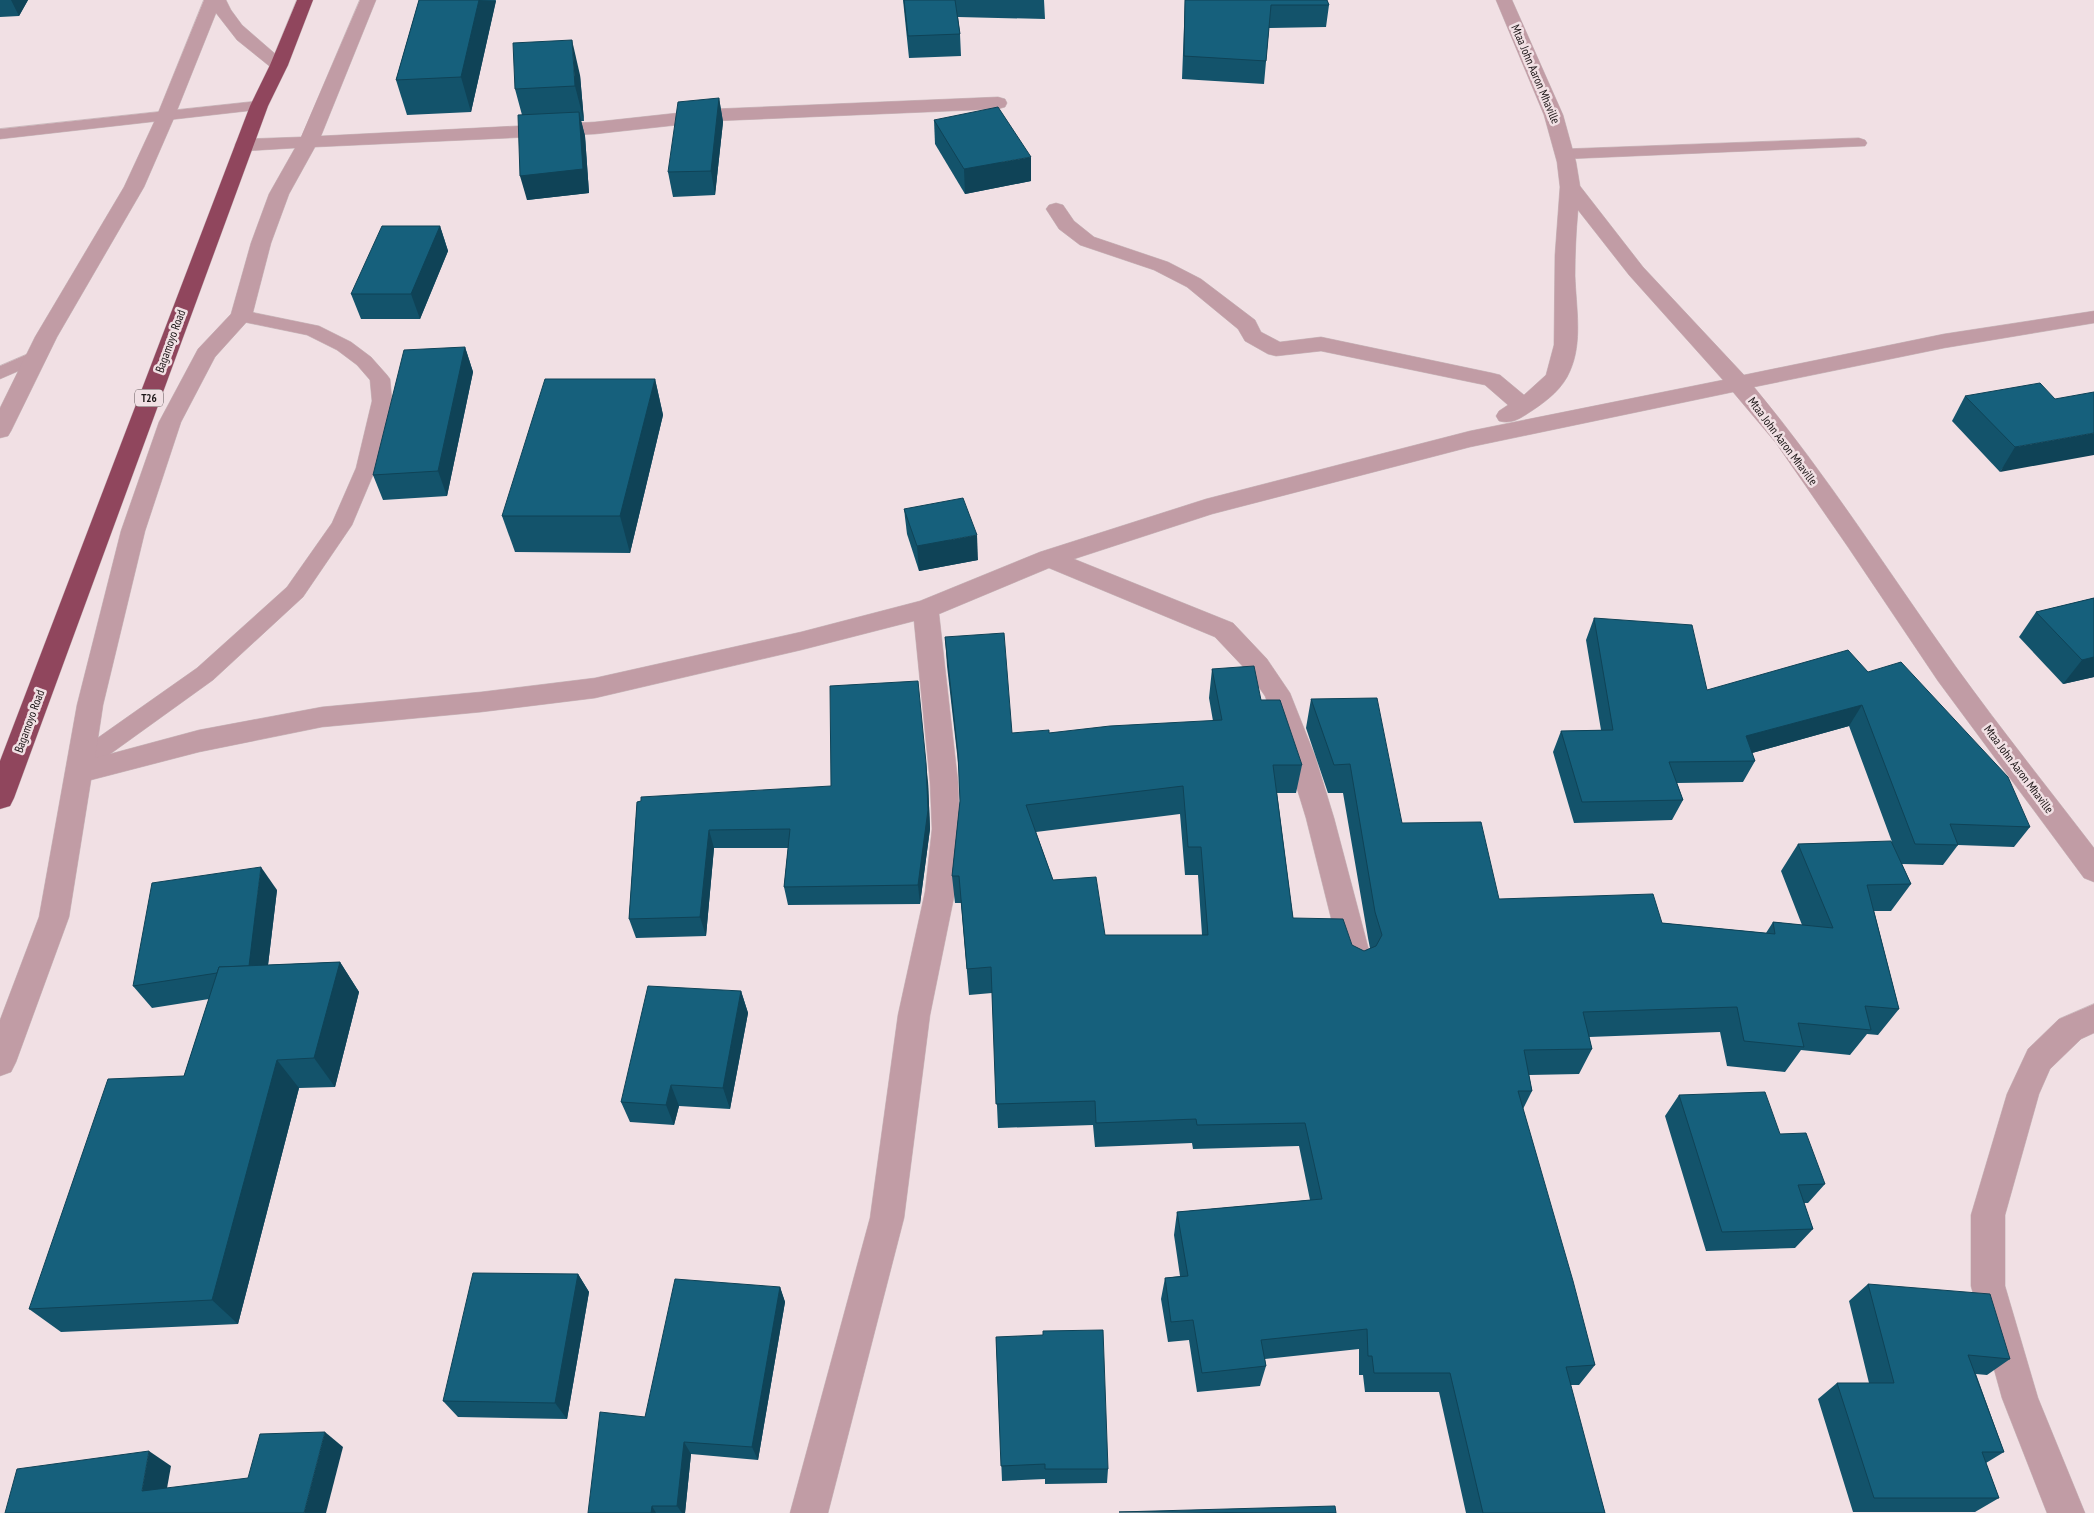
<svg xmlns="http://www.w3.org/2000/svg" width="2094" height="1513" viewBox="0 0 2094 1513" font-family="'PT Sans Narrow',sans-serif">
  <rect width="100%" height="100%" fill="#f1e0e4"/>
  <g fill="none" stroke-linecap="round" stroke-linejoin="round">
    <defs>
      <g id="lane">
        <path d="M 259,101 L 265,103 L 267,106 L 265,109 L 0,139 L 0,129 Z"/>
        <path d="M 1859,138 L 1865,140 L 1867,143 L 1865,146 L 1565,159 L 1559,158 L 1557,154 L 1559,150 L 1565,149 Z"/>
        <path d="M 241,310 L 319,326 L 351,342 L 371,357 L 387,375 L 390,379 L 392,401 L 376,468 L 352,525 L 303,597 L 213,680 L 88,770 L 80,772 L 72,770 L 68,763 L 72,756 L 197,668 L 287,587 L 332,523 L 356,468 L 372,401 L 370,380 L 357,365 L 337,350 L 307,335 L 234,320 L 232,316 L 234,312 Z"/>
        <path d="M 37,350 L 44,352 L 46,356 L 44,360 L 0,379 L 0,366 Z"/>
      </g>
      <g id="street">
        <path d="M 204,0 L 226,0 L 231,10 L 242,25 L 288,65 L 285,69 L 279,70 L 273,69 L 237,40 L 216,13 L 174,118 L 144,187 L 57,337 L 11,431 L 8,436 L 0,438 L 0,408 L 35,337 L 124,187 L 156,118 Z"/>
        <path d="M 360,0 L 376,0 L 321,136 L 595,122 L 714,109 L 998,97 L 1005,99 L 1007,103 L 1005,107 L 998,109 L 714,121 L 595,134 L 315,147 L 289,194 L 271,243 L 252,316 L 215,357 L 181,422 L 145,531 L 103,705 L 95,758 L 199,730 L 322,707 L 481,692 L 595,678 L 801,632 L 920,601 L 1040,552 L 1206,499 L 1470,431 L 1723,380 L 1629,275 L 1578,210 C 1576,232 1575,254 1575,276 C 1576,307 1583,342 1570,371 C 1563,388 1548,400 1533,410 C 1522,417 1513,425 1499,421 L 1496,416 L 1499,411 L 1508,405 L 1485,385 L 1321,351 L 1276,356 L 1268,354 L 1245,341 L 1238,329 L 1187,287 L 1154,270 L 1080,245 L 1059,229 L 1046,209 L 1049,205 L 1056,203 L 1063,205 L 1074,221 L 1094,237 L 1168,262 L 1201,279 L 1255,320 L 1261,332 L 1280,342 L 1321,337 L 1492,373 L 1500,375 L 1524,395 L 1546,375 L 1554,345 L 1555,255 L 1560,187 L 1557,162 L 1544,115 L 1496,0 L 1512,0 L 1563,115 L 1576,162 L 1580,186 L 1643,267 L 1744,375 L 1944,334 L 2094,311 L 2094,323 L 1944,348 L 1754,387 C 1828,476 1889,573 1956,667 C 2000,728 2048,788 2094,848 L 2094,882 L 2084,878 L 1938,681 L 1848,547 L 1776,443 L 1733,392 L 1470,447 L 1212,514 L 1074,559 L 1233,623 L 1267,659 L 1290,693 L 1315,756 L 1334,818 L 1372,962 L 1368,971 L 1357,975 L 1346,971 L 1342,962 L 1306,818 L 1287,756 L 1265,696 L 1249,673 L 1215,637 L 1049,568 L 939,614 L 958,782 L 960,829 L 955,892 L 930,1015 L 904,1218 L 828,1513 L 790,1513 L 870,1218 L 898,1015 L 925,892 L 932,829 L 930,782 L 914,621 L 801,650 L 595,698 L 481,712 L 322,727 L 199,752 L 91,780 L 69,917 L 16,1062 L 11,1072 L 0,1076 L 0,1020 L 39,917 L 77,705 L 121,531 L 159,422 L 198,349 L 231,314 L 251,243 L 269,194 L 295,148 L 244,151 L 237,149 L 235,145 L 237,141 L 244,139 L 301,137 Z"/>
        <path d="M 2094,1004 L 2094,1033 L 2081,1039 L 2050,1069 L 2039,1094 L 2005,1215 L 2005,1286 L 2038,1398 L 2085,1513 L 2047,1513 L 2002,1398 L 1971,1286 L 1971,1215 L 2007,1094 L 2028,1049 L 2059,1019 Z"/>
      </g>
      <path id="highway" d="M 297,0 L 313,0 L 288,65 L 268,106 L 14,798 L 10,806 L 0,809 L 0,761 L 250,106 L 270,65 Z"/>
    </defs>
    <use href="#lane" stroke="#cbbcbf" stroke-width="1"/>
    <use href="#street" stroke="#cbbcbf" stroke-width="1"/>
    <use href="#highway" stroke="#cbbcbf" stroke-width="1"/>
    <use href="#lane" fill="#c19ca5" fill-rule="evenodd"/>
    <use href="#street" fill="#c19ca5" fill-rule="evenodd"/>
    <use href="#highway" fill="#90465d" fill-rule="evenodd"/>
  </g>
  <g fill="#13536b" fill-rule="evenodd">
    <path d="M 0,0 L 28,0 L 19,16 L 0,17 Z"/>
    <path d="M 419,0 L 496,0 L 471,112 L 407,115 L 396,80 Z"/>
    <path d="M 903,0 L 1044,0 L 1045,19 L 958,17 L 960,34 L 961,56 L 909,58 Z"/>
    <path d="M 1185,0 L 1327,0 L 1329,5 L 1326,27 L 1269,28 L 1264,84 L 1182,79 Z"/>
    <path d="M 580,75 L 584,121 L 581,121 L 585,136 L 589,193 L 527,200 L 522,115 L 515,89 Z"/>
    <path d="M 719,98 L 723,122 L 715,195 L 673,197 L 668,172 Z"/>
    <path d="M 934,120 L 1031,181 L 965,194 L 935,144 Z"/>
    <path d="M 440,226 L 448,251 L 420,319 L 361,319 L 351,294 Z"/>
    <path d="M 465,347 L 473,372 L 447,496 L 383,500 L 373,475 Z"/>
    <path d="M 655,379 L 663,415 L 630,553 L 515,552 L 502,516 Z"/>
    <path d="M 1965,396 L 2055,399 L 2000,472 L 1952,421 Z"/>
    <path d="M 904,509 L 978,560 L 919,571 L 907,534 Z"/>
    <path d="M 2094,598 L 2094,677 L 2063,684 L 2019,637 L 2036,612 Z"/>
    <path d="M 1594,618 L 1707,690 L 1868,672 L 2030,827 L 2014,847 L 1958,845 L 1943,865 L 1902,864 L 1911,884 L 1891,911 L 1874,911 L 1899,1009 L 1878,1035 L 1867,1034 L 1850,1055 L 1801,1050 L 1785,1072 L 1727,1066 L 1720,1032 L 1589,1037 L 1592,1049 L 1579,1074 L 1529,1075 L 1532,1091 L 1523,1109 L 1595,1365 L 1579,1385 L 1570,1385 L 1605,1513 L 1466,1513 L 1439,1392 L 1365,1392 L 1363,1375 L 1359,1375 L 1359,1349 L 1265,1359 L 1266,1366 L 1260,1386 L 1197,1392 L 1189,1340 L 1168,1342 L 1161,1299 L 1165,1278 L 1180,1276 L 1174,1235 L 1177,1212 L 1310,1200 L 1299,1146 L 1193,1149 L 1192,1143 L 1095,1147 L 1093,1125 L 998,1128 L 992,993 L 969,995 L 961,903 L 955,903 L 952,876 L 960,801 L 959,771 L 947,666 L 945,637 L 1012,733 L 1049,733 L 1213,721 L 1209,698 L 1212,669 L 1261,700 L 1302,765 L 1296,793 L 1277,793 L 1293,918 L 1364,951 L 1370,948 L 1368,938 L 1343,793 L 1328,793 L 1306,728 L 1311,699 L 1402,823 L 1499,899 L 1662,923 L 1766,933 L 1773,922 L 1802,925 L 1781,871 L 1798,844 L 1892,842 L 1849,726 L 1752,753 L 1755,761 L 1743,782 L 1677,783 L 1683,800 L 1672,820 L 1574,823 L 1553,752 L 1561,731 L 1601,730 L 1586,640 ZM 1180,814 L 1185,875 L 1198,875 L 1202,935 L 1105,935 L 1053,880 L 1036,832 Z"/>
    <path d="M 928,782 L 930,829 L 920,904 L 788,905 L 784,887 L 788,848 L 714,848 L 706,936 L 636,938 L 629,919 L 637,802 Z"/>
    <path d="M 277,890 L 268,965 L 340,962 L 359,992 L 335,1087 L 299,1088 L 238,1324 L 61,1332 L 29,1309 L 184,1076 L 209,999 L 152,1008 L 133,986 Z"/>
    <path d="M 741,991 L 748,1013 L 730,1109 L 679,1106 L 674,1125 L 630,1122 L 621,1102 Z"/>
    <path d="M 1679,1095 L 1825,1184 L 1808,1203 L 1804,1203 L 1813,1229 L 1795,1248 L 1706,1251 L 1665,1116 Z"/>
    <path d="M 578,1274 L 589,1292 L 567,1419 L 458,1417 L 443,1401 Z"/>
    <path d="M 1868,1284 L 2010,1359 L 1987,1375 L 1976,1374 L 2004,1452 L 1986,1463 L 1999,1498 L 1975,1512 L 1853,1512 L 1818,1399 L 1837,1383 L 1869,1383 L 1849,1301 Z"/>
    <path d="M 780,1287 L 785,1302 L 758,1460 L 691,1454 L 685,1513 L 588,1513 L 645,1417 Z"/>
    <path d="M 996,1337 L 1108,1469 L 1107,1483 L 1045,1484 L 1045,1479 L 1002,1481 Z"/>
  </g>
  <g fill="#0f4357">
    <path d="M 11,0 L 28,0 L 19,16 Z"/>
    <path d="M 479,0 L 496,1 L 471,112 L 461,77 Z"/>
    <path d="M 572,40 L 580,75 L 584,121 L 575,86 Z"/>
    <path d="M 719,98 L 723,122 L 715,195 L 711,171 Z"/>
    <path d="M 579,112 L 585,136 L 589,193 L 527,200 L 520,176 Z"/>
    <path d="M 1031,157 L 1031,181 L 965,194 L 964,169 Z"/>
    <path d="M 440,226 L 448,251 L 420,319 L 411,294 Z"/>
    <path d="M 465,347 L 473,372 L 447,496 L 438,471 Z"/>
    <path d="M 655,379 L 663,415 L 630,553 L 620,516 Z"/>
    <path d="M 2094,433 L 2094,455 L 2000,472 L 2015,447 Z"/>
    <path d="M 977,535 L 978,560 L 919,571 L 917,546 Z"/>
    <path d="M 2094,657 L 2094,677 L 2063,684 L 2082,660 Z"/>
    <path d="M 1862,705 L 1849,726 L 1734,758 L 1746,736 Z"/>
    <path d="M 926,763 L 928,782 L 930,829 L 920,904 L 918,885 Z"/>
    <path d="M 709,830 L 714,848 L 706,936 L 700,917 Z"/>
    <path d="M 261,867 L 277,890 L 265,990 L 248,968 Z"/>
    <path d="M 340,962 L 359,992 L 335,1087 L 314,1058 Z"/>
    <path d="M 741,991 L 748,1013 L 730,1109 L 723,1088 Z"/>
    <path d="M 277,1060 L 299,1088 L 238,1324 L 212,1300 Z"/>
    <path d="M 671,1085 L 679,1106 L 674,1125 L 666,1105 Z"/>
    <path d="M 578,1274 L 589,1292 L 567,1419 L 555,1403 Z"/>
    <path d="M 780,1287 L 785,1302 L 758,1460 L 752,1447 Z"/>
    <path d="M 325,1432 L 343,1447 L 326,1513 L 304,1513 Z"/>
    <path d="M 684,1442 L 691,1454 L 685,1513 L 682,1513 L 677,1506 Z"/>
    <path d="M 149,1451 L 171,1466 L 164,1505 L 142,1491 Z"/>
    <path d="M 652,1506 L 656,1513 L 651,1513 Z"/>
  </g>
  <g fill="#16607c" stroke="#0f4357" fill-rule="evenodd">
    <path d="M 419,0 L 479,0 L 461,77 L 396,80 Z"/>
    <path d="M 904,0 L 955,0 L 960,34 L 908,36 Z"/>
    <path d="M 1185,0 L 1327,0 L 1329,5 L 1271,5 L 1266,61 L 1184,56 Z"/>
    <path d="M 572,40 L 575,86 L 515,89 L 513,43 Z"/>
    <path d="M 719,98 L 711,171 L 668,172 L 678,102 Z"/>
    <path d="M 998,107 L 1031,157 L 964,169 L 934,120 Z"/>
    <path d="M 579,112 L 583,169 L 520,176 L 518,115 Z"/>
    <path d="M 382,226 L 440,226 L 411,294 L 351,294 Z"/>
    <path d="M 465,347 L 438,471 L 373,475 L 404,350 Z"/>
    <path d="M 545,379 L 655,379 L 620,516 L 502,516 Z"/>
    <path d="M 2040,383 L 2055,399 L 2094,392 L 2094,433 L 2015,447 L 1965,396 Z"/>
    <path d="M 963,498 L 977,535 L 917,546 L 904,509 Z"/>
    <path d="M 2094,598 L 2094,657 L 2082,660 L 2036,612 Z"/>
    <path d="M 1594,618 L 1692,625 L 1707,690 L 1848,650 L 1868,672 L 1901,662 L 2008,777 L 2030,827 L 1950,824 L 1958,845 L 1915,844 L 1862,705 L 1746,736 L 1755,761 L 1669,762 L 1683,800 L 1582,802 L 1561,731 L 1613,730 Z"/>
    <path d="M 1004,633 L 1012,733 L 1049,730 L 1049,733 L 1110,726 L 1222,720 L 1212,669 L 1254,666 L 1261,700 L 1280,700 L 1302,765 L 1273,765 L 1293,918 L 1343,919 L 1352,945 L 1364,951 L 1376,946 L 1382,935 L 1375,912 L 1350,764 L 1334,765 L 1311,699 L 1377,698 L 1402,823 L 1481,822 L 1499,899 L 1653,894 L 1662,923 L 1775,934 L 1773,922 L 1833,928 L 1798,844 L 1891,841 L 1911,884 L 1867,885 L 1899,1009 L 1865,1006 L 1871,1030 L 1798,1023 L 1804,1047 L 1744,1041 L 1737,1007 L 1583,1012 L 1592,1049 L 1524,1050 L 1532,1091 L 1518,1091 L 1573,1281 L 1595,1365 L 1566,1367 L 1605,1513 L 1483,1513 L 1450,1373 L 1374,1373 L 1372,1356 L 1368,1356 L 1367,1329 L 1261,1340 L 1266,1366 L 1202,1373 L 1193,1320 L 1171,1322 L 1165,1278 L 1188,1276 L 1177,1212 L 1322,1199 L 1305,1123 L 1197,1125 L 1196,1119 L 1096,1123 L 1095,1101 L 996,1104 L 991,967 L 967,969 L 959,876 L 952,876 L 960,801 L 958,754 L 945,637 ZM 1183,786 L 1188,847 L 1201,847 L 1208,935 L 1105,935 L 1096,877 L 1053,880 L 1026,805 Z"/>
    <path d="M 918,681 L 926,763 L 928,810 L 918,885 L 784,887 L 790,829 L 709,830 L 700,917 L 629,919 L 637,802 L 641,801 L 641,797 L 831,786 L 830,686 Z"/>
    <path d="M 261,867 L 249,966 L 219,967 L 217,973 L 133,986 L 152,883 Z"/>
    <path d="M 340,962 L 314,1058 L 277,1060 L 212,1300 L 29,1309 L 108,1079 L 184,1076 L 219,967 Z"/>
    <path d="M 648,986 L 741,991 L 723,1088 L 671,1085 L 666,1105 L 621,1102 Z"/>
    <path d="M 1765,1092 L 1780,1134 L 1806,1133 L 1825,1184 L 1798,1185 L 1813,1229 L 1722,1232 L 1679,1095 Z"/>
    <path d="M 473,1273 L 578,1274 L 555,1403 L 443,1401 Z"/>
    <path d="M 675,1279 L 780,1287 L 752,1447 L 684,1442 L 677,1506 L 652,1506 L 651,1513 L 588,1513 L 600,1412 L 645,1417 Z"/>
    <path d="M 1868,1284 L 1990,1294 L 2010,1359 L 1968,1355 L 2004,1452 L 1982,1452 L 1999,1498 L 1874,1498 L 1837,1383 L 1894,1383 Z"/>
    <path d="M 1103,1330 L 1108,1469 L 1045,1469 L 1045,1464 L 1001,1466 L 996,1337 L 1043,1335 L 1043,1331 Z"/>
    <path d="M 325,1432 L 304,1513 L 5,1513 L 17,1469 L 149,1451 L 142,1491 L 248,1478 L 260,1434 Z"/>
    <path d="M 1335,1506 L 1336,1513 L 1119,1512 Z"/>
  </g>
  <g text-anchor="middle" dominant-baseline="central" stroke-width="5" stroke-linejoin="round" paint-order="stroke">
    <rect fill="#f1e0e4" stroke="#5c5354" stroke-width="1" x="135" y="389.5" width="28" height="17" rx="4"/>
    <g font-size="11" font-weight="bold" fill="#1c1617">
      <text x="149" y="398">T26</text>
    </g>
    <g font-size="12" fill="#1c1617" stroke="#f1e0e4">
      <text transform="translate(1536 74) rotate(67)">Mtaa John Aaron Mhaville</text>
      <text transform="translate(170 341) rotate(-70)">Bagamoyo Road</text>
      <text transform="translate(1783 441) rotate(53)">Mtaa John Aaron Mhaville</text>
      <text transform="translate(29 721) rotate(-70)">Bagamoyo Road</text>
      <text transform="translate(2019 769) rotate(53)">Mtaa John Aaron Mhaville</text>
    </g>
  </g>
</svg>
